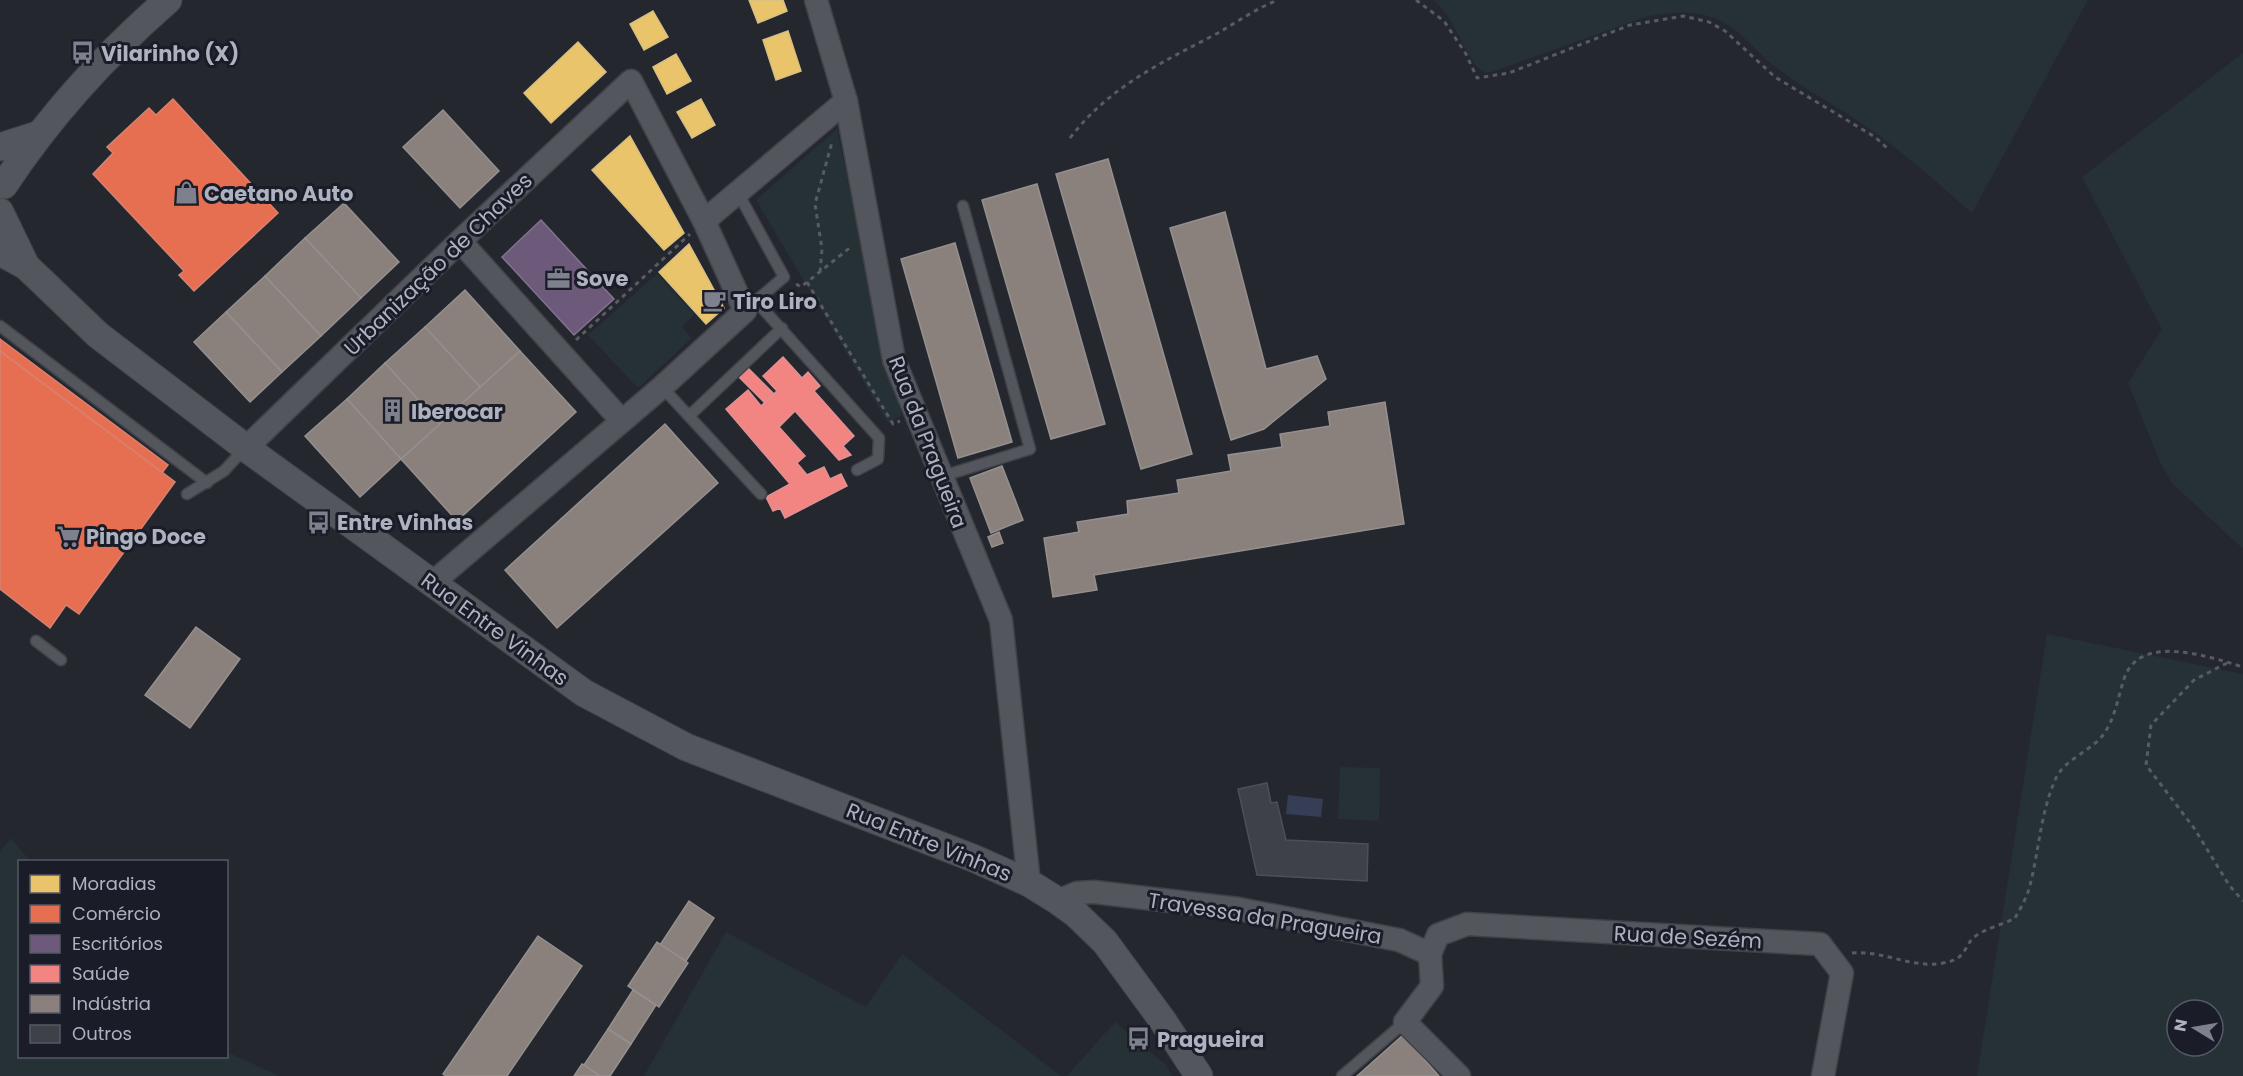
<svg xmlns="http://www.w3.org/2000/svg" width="2243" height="1076" viewBox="0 0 2243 1076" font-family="Poppins,sans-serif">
  <rect width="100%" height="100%" fill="#25272f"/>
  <g fill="#263136" fill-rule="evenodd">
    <path d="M 1433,0 L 2088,0 L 1972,213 C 1944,189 1917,164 1888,142 C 1853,115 1813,95 1777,68 C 1756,53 1742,30 1717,19 C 1695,10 1668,12 1645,17 L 1492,72 C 1489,72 1486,73 1483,71 C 1468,65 1454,14 1433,0 Z"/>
    <path d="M 2243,53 L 2243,549 L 2172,483 L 2160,462 L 2128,383 L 2162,329 L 2082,177 Z"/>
    <path d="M 837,129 L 881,341 L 902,415 L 888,423 L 756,200 Z"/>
    <path d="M 657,274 L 694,314 L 682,327 L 692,338 L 638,388 L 588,335 Z"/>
    <path d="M 2047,634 L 2243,674 L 2243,1076 L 1977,1076 ZM 2177,1010 L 2213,1010 L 2213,1046 L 2177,1046 Z"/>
    <path d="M 1340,767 L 1380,768 L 1379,821 L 1338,819 Z"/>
    <path d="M 11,838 L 30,861 L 20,862 L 20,1056 L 226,1056 L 227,1052 L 279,1076 L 0,1076 L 0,852 Z"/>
    <path d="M 726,932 L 866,1007 L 902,954 L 1061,1076 L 644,1076 Z"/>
    <path d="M 1115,1022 L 1166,1065 L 1172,1076 L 1067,1076 Z"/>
  </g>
  <path fill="#363e56" d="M 1288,795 L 1323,799 L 1321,817 L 1286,814 Z"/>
  <g fill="#e9c46a" stroke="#d7bf84" stroke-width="1.5">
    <path d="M 749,0 L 783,0 L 787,11 L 758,23 Z"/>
    <path d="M 653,11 L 668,37 L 644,50 L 630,24 Z"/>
    <path d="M 788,31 L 801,71 L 776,80 L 763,40 Z"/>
    <path d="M 578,42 L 606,72 L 551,123 L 524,93 Z"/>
    <path d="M 676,54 L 691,81 L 667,94 L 653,67 Z"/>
    <path d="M 701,99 L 715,125 L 692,138 L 677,112 Z"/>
    <path d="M 630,136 L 684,233 L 664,250 L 592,170 Z"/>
    <path d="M 689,244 L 724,308 L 706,324 L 659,272 Z"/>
  </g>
  <g fill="#e76f51" stroke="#d68372" stroke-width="1.5">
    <path d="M 173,99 L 278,213 L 194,291 L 179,275 L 184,271 L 93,174 L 113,153 L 107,147 L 149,108 L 156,115 Z"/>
    <path d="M 0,339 L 168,465 L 162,473 L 0,351 Z"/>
    <path d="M 0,351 L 175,482 L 79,614 L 66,605 L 50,628 L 0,589 Z"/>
  </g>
  <path fill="#6d597a" stroke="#80748f" stroke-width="1.5" d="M 541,220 L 614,299 L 574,335 L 502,257 Z"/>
  <g fill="#f28482" stroke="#de9295" stroke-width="1.5">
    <path d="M 783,357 L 802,378 L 808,372 L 820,386 L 814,391 L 854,436 L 843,446 L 851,455 L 839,460 L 795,411 L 779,427 L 805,456 L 797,463 L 807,475 L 824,467 L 830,479 L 841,474 L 847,486 L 785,518 L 780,508 L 773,511 L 766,497 L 790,484 L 726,409 L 748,390 L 761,406 L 777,391 L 763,376 Z"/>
    <path d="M 748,368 L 774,394 L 765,403 L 739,377 Z"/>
  </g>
  <g fill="#8a817c" stroke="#959090" stroke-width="1.5">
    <path d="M 443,110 L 499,171 L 460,208 L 403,147 Z"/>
    <path d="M 1108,159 L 1192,454 L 1141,469 L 1056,174 Z"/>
    <path d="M 1037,184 L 1105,424 L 1051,439 L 982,200 Z"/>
    <path d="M 344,203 L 399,262 L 361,298 L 305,238 Z"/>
    <path d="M 1225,212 L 1266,369 L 1317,356 L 1326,379 L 1264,429 L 1231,440 L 1170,228 Z"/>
    <path d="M 305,238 L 361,298 L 321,336 L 265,276 Z"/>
    <path d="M 955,243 L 1012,442 L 958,458 L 901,259 Z"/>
    <path d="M 265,276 L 321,336 L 282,372 L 226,312 Z"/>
    <path d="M 465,290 L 520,351 L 480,387 L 425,327 Z"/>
    <path d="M 226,312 L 282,372 L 250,402 L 194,342 Z"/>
    <path d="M 425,327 L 480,387 L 440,424 L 385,363 Z"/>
    <path d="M 520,351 L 576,412 L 457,521 L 401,459 Z"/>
    <path d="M 385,363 L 440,424 L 401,459 L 347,399 Z"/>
    <path d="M 347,399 L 401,459 L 360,497 L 305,436 Z"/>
    <path d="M 1385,402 L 1404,524 L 1094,575 L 1097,590 L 1053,597 L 1044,538 L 1079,532 L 1077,522 L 1128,514 L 1127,501 L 1179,493 L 1177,480 L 1231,471 L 1228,455 L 1282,447 L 1280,434 L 1330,426 L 1328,412 Z"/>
    <path d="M 665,424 L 718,483 L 557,628 L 505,570 Z"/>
    <path d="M 1002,466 L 1023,520 L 991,533 L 970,478 Z"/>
    <path d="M 999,532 L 1003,543 L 992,547 L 988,537 Z"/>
    <path d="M 196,627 L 240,659 L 190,728 L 145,695 Z"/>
    <path d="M 689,901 L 714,918 L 686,961 L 660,945 Z"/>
    <path d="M 538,936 L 582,966 L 507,1076 L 446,1076 L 443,1074 Z"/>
    <path d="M 657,942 L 688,963 L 659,1007 L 628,986 Z"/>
    <path d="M 633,990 L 656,1005 L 631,1044 L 608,1029 Z"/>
    <path d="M 608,1029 L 631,1044 L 610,1076 L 600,1076 L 584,1065 Z"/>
    <path d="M 1403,1035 L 1439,1076 L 1357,1076 Z"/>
    <path d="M 582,1064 L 584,1065 L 600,1076 L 574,1076 Z"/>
  </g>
  <path fill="#3f4148" stroke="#4d4f57" stroke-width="1.5" d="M 1267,783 L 1271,803 L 1277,802 L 1286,840 L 1368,844 L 1367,881 L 1257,875 L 1238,789 Z"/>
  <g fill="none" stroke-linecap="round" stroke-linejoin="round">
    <defs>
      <g id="service">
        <path d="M 738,193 L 784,277 L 751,305"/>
        <path d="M 756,301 L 879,438 L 878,459 L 857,470"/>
        <path d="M 0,326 L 207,483"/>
        <path d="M 662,387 L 761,494"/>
        <path d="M 689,416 L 782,328"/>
        <path d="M 940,477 L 1030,449 L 963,206"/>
        <path d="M 187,494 L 224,471 L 245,448"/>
        <path d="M 36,641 L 61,660"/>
        <path d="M 1342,1076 L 1405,1022"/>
      </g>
      <g id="minor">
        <path d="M 816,0 L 846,101 L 894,360 L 1001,620 L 1029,883"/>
        <path d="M 704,221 L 846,101"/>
        <path d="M 460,241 L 621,420"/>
        <path d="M 246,448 L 460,241 L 631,81 L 704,221 L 745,311 L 662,387 L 431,584"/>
        <path d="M 1058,901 L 1077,893 L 1094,892 L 1239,909 L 1399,940 L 1430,954 L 1432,986 L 1405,1022 L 1459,1076"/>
        <path d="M 1430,954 L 1438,935 L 1467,924 L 1820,944 L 1842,973 L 1823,1076"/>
      </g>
      <g id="tertiary">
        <path d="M 0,147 L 37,135"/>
        <path d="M 4,185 C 50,115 105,55 168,0"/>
        <path d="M 0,212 L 26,266"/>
        <path d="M 0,252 L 26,266 L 98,335 L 246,448 L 584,693 L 686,747 L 973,858 L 1029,883 L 1058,901 L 1076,914 L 1105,942 L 1163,1021 L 1199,1076"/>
      </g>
    </defs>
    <use href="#service" stroke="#414248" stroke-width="13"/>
    <use href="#minor" stroke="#414248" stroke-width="25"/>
    <use href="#tertiary" stroke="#414248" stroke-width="29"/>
    <g stroke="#585b62" stroke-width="3" stroke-dasharray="4.5 4.5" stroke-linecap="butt">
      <path d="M 1416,0 L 1444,21 L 1466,54 L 1477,78 L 1509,73 L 1630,25 L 1683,16 L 1709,22 L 1725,31 L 1775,77 L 1875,137 L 1887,148"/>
      <path d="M 1070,138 C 1110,86 1161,63 1218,33 C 1237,22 1257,8 1278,0"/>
      <path d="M 820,272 L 822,249 L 815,204 L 832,142"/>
      <path d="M 807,282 L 893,424 L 900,421"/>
      <path d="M 796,284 L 801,287 L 852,246"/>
      <path d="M 576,340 L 690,234"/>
      <path d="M 2227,663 L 2194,680 L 2151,725 L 2146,765 L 2194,828 L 2229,885 L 2243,901"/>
      <path d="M 1852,953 C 1883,950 1912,969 1943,963 C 1969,959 1963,944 1977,935 C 1985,929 2004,924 2015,918 C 2020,909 2026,899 2029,889 C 2039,853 2040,813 2056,778 C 2065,759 2091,751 2103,735 C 2115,719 2118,697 2124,679 C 2139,632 2210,657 2243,667"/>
    </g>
    <use href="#service" stroke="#54565e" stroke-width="10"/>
    <use href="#minor" stroke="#54565e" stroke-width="22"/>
    <use href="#tertiary" stroke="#54565e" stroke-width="27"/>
  </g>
  <defs>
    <symbol id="bus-bare" viewBox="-9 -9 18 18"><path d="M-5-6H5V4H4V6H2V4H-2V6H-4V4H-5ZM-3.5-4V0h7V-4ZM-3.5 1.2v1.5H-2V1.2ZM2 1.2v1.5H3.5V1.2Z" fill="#7e818d" stroke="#1a1d28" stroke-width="2.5" paint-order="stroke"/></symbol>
    <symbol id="shop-bare" viewBox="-9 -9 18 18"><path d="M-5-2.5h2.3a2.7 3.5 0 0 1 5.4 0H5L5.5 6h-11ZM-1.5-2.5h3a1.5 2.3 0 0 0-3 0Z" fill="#7e818d" stroke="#1a1d28" stroke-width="2.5" paint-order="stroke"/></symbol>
    <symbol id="office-bare" viewBox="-9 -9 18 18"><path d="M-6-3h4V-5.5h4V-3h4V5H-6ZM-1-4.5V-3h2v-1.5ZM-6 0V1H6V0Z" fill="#7e818d" stroke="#1a1d28" stroke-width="2.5" paint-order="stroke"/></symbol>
    <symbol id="cafe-bare" viewBox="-9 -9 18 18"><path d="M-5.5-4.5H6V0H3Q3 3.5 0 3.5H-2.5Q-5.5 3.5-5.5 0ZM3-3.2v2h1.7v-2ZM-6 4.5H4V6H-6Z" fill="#7e818d" stroke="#1a1d28" stroke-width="2.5" paint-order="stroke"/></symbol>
    <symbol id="building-bare" viewBox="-9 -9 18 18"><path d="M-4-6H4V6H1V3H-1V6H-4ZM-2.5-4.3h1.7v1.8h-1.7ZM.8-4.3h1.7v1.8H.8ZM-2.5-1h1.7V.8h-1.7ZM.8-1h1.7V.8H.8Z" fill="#7e818d" stroke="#1a1d28" stroke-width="2.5" paint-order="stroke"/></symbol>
    <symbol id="supermarket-bare" viewBox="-9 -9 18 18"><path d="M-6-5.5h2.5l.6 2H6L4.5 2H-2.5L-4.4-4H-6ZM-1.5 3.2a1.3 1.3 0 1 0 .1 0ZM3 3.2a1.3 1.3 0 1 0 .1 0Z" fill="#7e818d" stroke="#1a1d28" stroke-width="2.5" paint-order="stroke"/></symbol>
  </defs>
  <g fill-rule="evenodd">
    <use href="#bus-bare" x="66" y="36" width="33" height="33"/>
    <use href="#shop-bare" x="170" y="176" width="33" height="33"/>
    <use href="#office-bare" x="542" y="262" width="33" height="33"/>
    <use href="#cafe-bare" x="698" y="284" width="33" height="33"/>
    <use href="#building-bare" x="376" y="394" width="33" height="33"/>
    <use href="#bus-bare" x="302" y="506" width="33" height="33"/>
    <use href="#supermarket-bare" x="52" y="520" width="33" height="33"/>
    <use href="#bus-bare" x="1122" y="1022" width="33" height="33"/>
  </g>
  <g text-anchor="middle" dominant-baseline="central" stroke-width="6" stroke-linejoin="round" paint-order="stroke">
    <g font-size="21" font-weight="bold" fill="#aeb2c0" stroke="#1a1d28" text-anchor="start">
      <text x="101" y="53">Vilarinho (X)</text>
      <text x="204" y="193">Caetano Auto</text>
      <text x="576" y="278">Sove</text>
      <text x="733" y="301">Tiro Liro</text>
      <text x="411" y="411">Iberocar</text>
      <text x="337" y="522">Entre Vinhas</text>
      <text x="86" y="536">Pingo Doce</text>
      <text x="1157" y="1039">Pragueira</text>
    </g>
    <g font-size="21" fill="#aeb2c0" stroke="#1a1d28">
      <text transform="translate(438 264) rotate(-44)">Urbanização de Chaves</text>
      <text transform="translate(928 442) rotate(69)">Rua da Pragueira</text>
      <text transform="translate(495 629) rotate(36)">Rua Entre Vinhas</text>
      <text transform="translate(929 842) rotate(22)">Rua Entre Vinhas</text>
      <text transform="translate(1265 918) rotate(9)">Travessa da Pragueira</text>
      <text transform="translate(1688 937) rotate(3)">Rua de Sezém</text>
    </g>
  </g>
  <rect x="18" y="860" width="210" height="198" fill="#1a1d28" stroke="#555965" stroke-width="1.5"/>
  <rect x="30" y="875" width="30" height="18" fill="#e9c46a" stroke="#555965" stroke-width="1.5"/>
  <text x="72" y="890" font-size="18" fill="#aeb2c0">Moradias</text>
  <rect x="30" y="905" width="30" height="18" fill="#e76f51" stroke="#555965" stroke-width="1.5"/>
  <text x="72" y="920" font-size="18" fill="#aeb2c0">Comércio</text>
  <rect x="30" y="935" width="30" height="18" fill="#6d597a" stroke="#555965" stroke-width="1.5"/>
  <text x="72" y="950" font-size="18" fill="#aeb2c0">Escritórios</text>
  <rect x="30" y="965" width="30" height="18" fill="#f28482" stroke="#555965" stroke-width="1.5"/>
  <text x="72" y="980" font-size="18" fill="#aeb2c0">Saúde</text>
  <rect x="30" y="995" width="30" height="18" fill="#8a817c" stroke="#555965" stroke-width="1.5"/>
  <text x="72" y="1010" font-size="18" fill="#aeb2c0">Indústria</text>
  <rect x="30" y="1025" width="30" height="18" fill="#3f4148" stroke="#555965" stroke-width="1.5"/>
  <text x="72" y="1040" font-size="18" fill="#aeb2c0">Outros</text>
  <g transform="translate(2195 1028) rotate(281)"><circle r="28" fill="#1a1d28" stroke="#555965" stroke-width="1.5"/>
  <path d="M0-4.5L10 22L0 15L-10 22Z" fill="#7e818d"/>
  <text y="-9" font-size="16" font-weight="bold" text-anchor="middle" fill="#aeb2c0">N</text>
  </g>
</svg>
